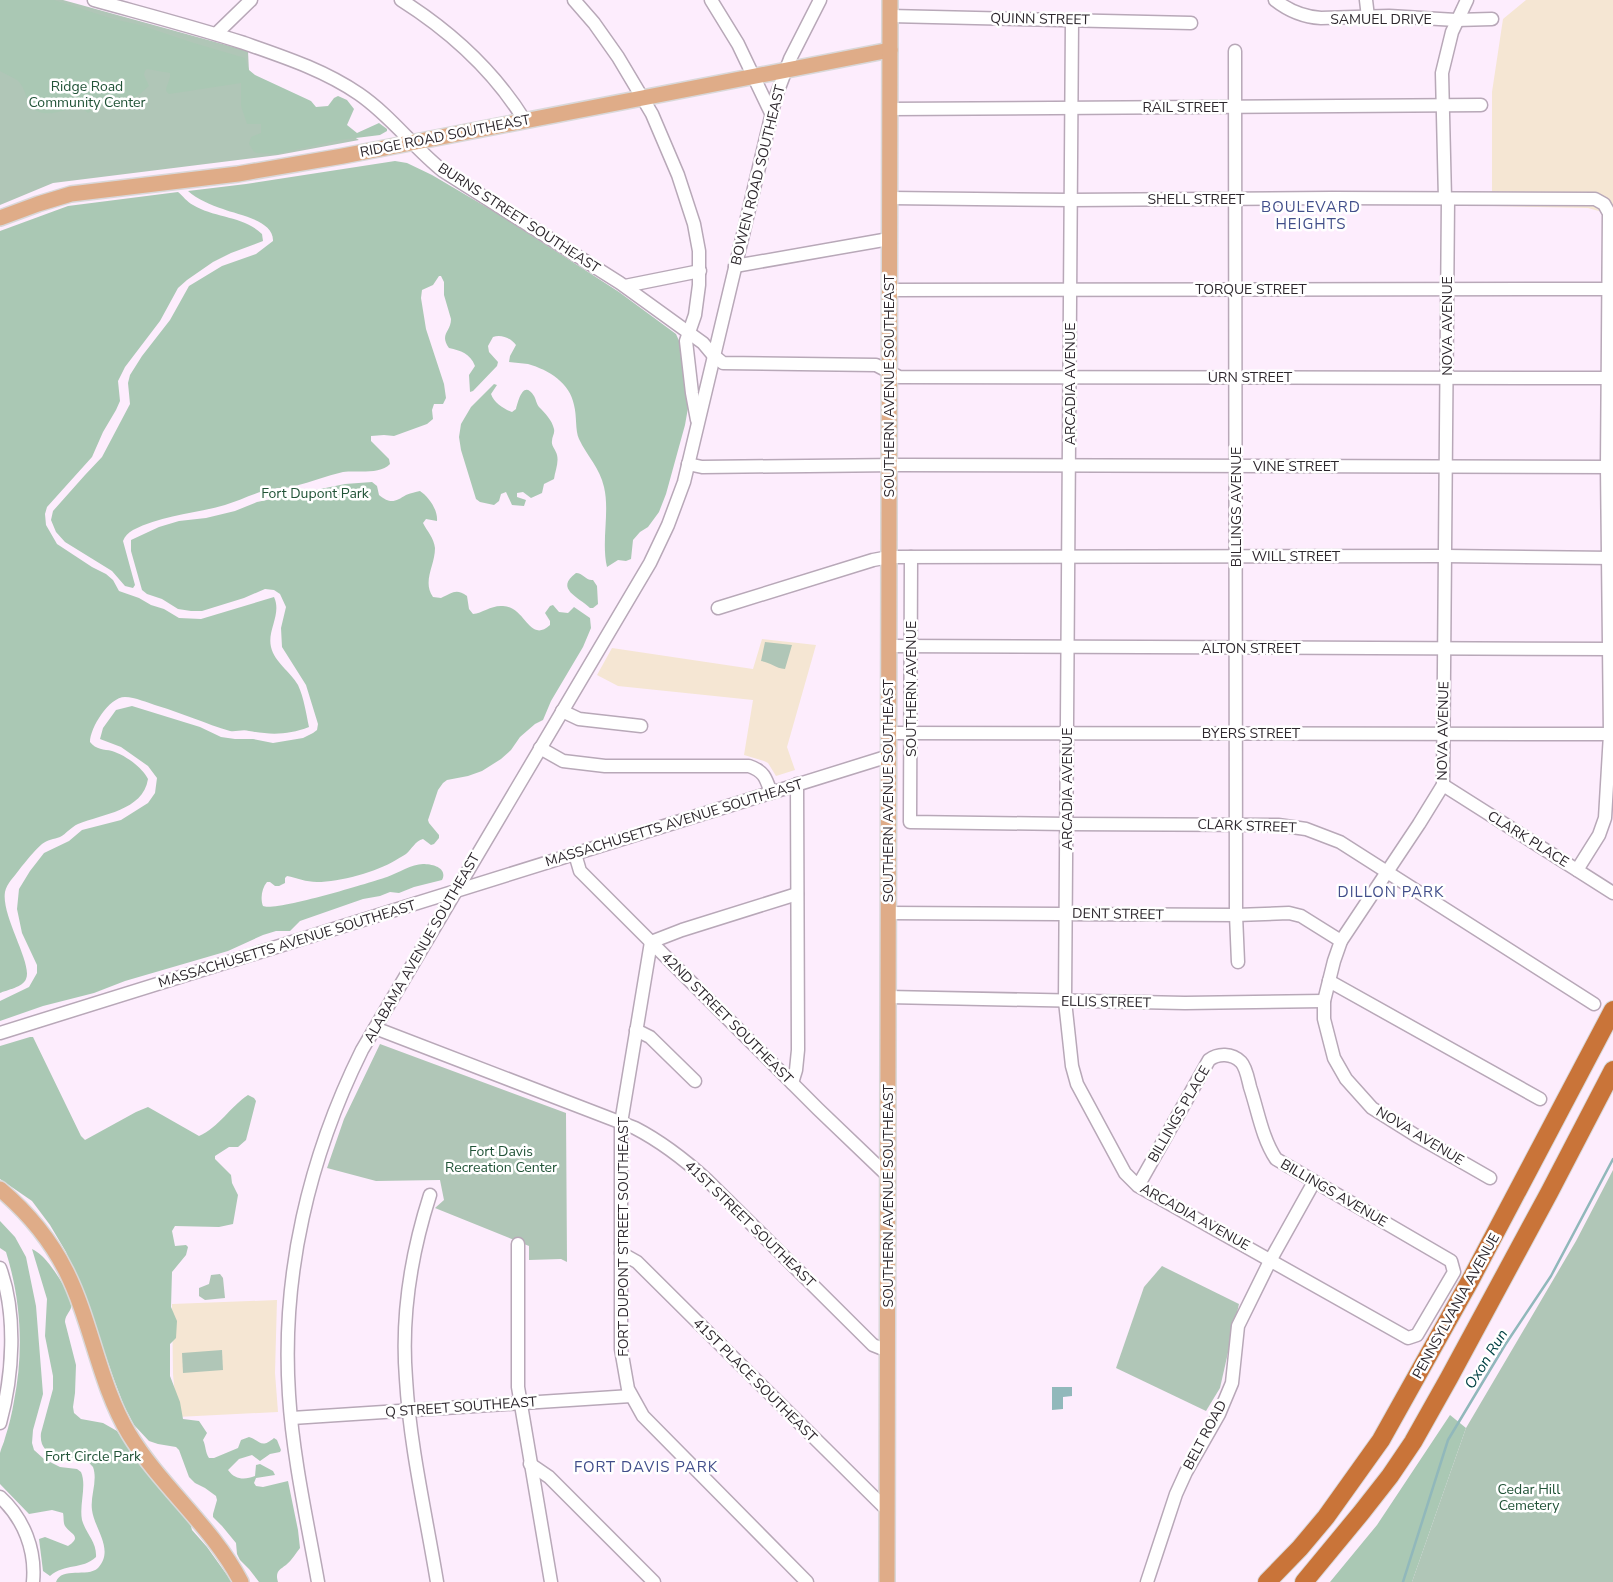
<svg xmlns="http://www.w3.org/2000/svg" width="1613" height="1582" viewBox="0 0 1613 1582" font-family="'Nunito Sans',sans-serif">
  <rect width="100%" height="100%" fill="#fdedfd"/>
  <g fill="#f5e6d3">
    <path d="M 1526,0 L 1613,0 L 1613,215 L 1588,208 L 1494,206 L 1492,192 L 1492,92 L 1503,19 Z"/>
    <path d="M 762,639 L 816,645 L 787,747 L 795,770 L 776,776 L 768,763 L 764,761 L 744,755 L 753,700 L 618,686 L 597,675 L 612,648 L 753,669 Z"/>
    <path d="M 277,1300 L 275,1373 L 278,1412 L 177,1417 L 173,1374 L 172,1304 Z"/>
  </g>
  <g fill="#b0c6b7">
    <path d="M 0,0 L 63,0 L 248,51 L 249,72 L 359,140 L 278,155 L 53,183 L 0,205 Z"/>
    <path d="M 765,642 L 792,645 L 785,669 C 775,668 770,662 761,661 Z"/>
    <path d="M 380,1044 L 566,1113 L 567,1262 L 561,1259 L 529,1260 L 529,1246 L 435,1208 L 444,1200 L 440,1180 L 376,1181 L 327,1168 L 344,1119 Z"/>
    <path d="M 1613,1170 L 1613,1582 L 1412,1582 L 1466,1428 L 1576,1241 Z"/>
    <path d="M 1162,1266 L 1239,1304 L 1220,1388 L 1206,1411 L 1116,1368 L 1144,1287 Z"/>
    <path d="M 220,1274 L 223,1278 L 225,1298 L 205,1300 L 199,1296 L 199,1288 L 209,1284 L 211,1275 Z"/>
    <path d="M 222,1350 L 223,1370 L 183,1373 L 182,1353 Z"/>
  </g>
  <g fill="#aac8b4">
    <path d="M 0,0 L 54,0 L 113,19 L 140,25 L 194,43 L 245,58 L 249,70 L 255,75 L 311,101 L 316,107 L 328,106 L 334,98 L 338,96 L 347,100 L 354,109 L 347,125 L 357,133 L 379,123 L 387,129 L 387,131 L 380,135 L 340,140 L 276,154 L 257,153 L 254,152 L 249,144 L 251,137 L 261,133 L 261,124 L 247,124 L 241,106 L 241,83 L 169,94 L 166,91 C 166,85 171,80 170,73 L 147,69 L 145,71 L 144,75 L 149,86 L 138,96 L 133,99 L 97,102 C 92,105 93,111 88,113 C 76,100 58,118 39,112 C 25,108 28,89 17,80 C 12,77 5,74 0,71 Z"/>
    <path d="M 395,161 L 407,163 L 432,175 L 500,215 L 619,292 L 676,334 L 680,343 L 688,408 L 685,425 L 666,494 L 659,512 L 648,527 L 640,532 L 633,540 L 631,559 L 626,561 L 618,560 L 607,567 C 601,541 610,512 604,487 C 600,468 587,456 579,439 C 575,430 577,416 574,405 C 570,383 549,370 528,364 C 522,363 515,363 509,362 L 510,356 L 516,345 C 511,338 501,334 493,337 L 488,346 L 489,352 L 498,362 L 497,366 L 473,391 L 470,392 L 469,375 L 475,366 C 470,353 461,351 449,348 C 439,334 451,332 451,319 L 444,295 L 444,282 L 441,276 L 439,276 L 433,285 L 422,290 L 421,298 L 426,329 L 444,384 L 446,398 L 443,404 L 434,404 L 432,410 L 433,419 L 427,424 L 394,436 L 384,435 L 371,436 L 371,441 L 389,459 L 390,464 C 380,475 357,470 343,472 C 326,476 311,482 295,486 C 287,489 280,487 272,489 C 256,492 241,500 225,505 C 194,514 162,515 133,530 C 128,533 125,536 123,541 L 135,585 L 133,588 L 125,586 L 112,571 L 65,542 L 56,532 L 51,520 L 53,511 L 85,475 L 102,457 L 130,404 L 128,383 L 130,375 L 142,356 L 170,320 L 189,286 L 222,266 L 256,254 L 273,241 C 274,220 238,215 223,209 C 211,205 197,199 188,191 L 246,184 Z"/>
    <path d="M 178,192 C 183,196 187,202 193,205 C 214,218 244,216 262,234 L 263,241 L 231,253 L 213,262 L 187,280 L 178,288 L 160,321 L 125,367 L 118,381 L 120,401 L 116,410 L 103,432 L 92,457 L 47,507 L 45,514 L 46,525 L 57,544 L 92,567 L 106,574 L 113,580 L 119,591 L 139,598 L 151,605 L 164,609 L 179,618 L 201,619 L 274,597 C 282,614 267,630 271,647 C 275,663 290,671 298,685 C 304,698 306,713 309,727 C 288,735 271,735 249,731 C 243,729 236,732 230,731 C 206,724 182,713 158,706 C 148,703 135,697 125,697 C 109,697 90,728 90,742 C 96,750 104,749 112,751 C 125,755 142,767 148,779 C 143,811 102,814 78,824 C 71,827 66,834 60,837 C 54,839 47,840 42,844 C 34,851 26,861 19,870 C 14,877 7,883 5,892 C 1,916 33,964 26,979 C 23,987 7,990 0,993 L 0,231 L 68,206 Z"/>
    <path d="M 494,384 L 497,385 L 491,394 C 494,403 504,409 512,412 L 516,409 C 518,402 523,379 534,396 C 536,399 536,403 539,407 C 545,413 552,420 554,429 C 555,434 552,436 552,441 C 551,446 556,450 557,455 C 559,463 555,471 554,479 L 544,484 L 542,493 L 531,498 L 523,492 L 517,493 L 517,497 L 526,500 L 524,506 L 512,505 L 506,492 L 501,494 L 499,501 L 494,505 L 480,502 L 476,499 L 461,450 L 459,437 L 461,424 L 471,407 Z"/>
    <path d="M 372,482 L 377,486 L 379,495 C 391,505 396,501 406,495 C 410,493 416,492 420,491 C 429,497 438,510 437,521 L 426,519 L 423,523 C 427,531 434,538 435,548 C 435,566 422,581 433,597 L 441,598 C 452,593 456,588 467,596 L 469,609 L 473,614 C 483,613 491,605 503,606 C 526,607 529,644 550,625 L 550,621 L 545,613 L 550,606 L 553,605 L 559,612 L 568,613 L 574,607 L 590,618 L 591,628 L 583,647 L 551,701 L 543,720 L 535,724 L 520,737 L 511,750 L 501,759 L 482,771 L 468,776 L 447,780 L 443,783 L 438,790 L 428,820 L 429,823 L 439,835 L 439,838 L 434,844 L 431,845 L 423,839 C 415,841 412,849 406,854 C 403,856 399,858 396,860 C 376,872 340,882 317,882 C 306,882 297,878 287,876 L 285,878 L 285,883 L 279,886 L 275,886 L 270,882 L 267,882 C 262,888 260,898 263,906 C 274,912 369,883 387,877 C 398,873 412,864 423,864 C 433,864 448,868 442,880 L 414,887 L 399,893 L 390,892 L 380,896 L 363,899 L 300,921 L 290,931 L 276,931 L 263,935 L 228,951 L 125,981 L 94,993 L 43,1006 L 0,1021 L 0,1001 L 29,987 L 37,973 L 37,965 L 22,933 L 17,909 L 19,889 L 30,871 L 44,853 L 69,841 L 82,830 L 121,820 L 148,803 L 155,793 L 157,778 L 148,766 L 121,747 L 100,739 L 103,728 L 116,710 L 132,706 L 200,727 L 221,737 L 235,739 L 253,739 L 273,743 L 303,738 L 313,733 L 317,730 L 318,724 L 306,685 L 282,647 L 281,628 L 286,607 L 280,594 L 274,590 L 265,589 L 244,598 L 202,611 L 191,611 L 178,609 L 162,599 L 147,594 L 142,590 L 131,551 L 131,540 L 159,527 L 179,521 L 206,518 L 235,511 L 257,502 L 345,484 Z"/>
    <path d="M 576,573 C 583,573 586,581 593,580 L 597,586 L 598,604 L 593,608 L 590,608 C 579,597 554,589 576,573 Z"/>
    <path d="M 30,1037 L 33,1037 L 81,1136 L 85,1140 L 136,1112 L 148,1107 L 199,1136 C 219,1127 230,1107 248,1095 L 254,1098 L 256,1101 L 246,1140 L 238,1147 L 229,1147 L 215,1156 L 215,1159 L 231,1175 L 232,1183 L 238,1195 L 233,1224 L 219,1227 L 175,1226 L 172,1231 L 175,1246 L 186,1245 L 188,1247 L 186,1255 L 172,1272 L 171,1307 L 177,1321 L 176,1338 L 170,1344 L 170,1376 L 180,1402 L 183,1419 L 199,1421 L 207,1433 L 203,1440 C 206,1446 205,1452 209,1458 L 214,1458 L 238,1448 L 241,1440 L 249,1437 C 261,1441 261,1449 274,1438 L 277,1440 L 281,1450 L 280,1452 L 270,1454 L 260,1461 L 252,1455 L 239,1459 L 228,1470 C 235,1480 245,1480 255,1476 L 256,1465 L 260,1464 L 273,1471 L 275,1475 L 256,1478 L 254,1483 L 256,1486 L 263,1487 L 288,1481 L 298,1530 L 300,1548 C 296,1553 292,1560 286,1565 C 279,1570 275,1572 278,1582 L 259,1582 L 249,1569 L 240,1560 L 237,1554 L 236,1543 L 222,1526 L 213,1517 L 213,1514 L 217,1500 L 216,1496 L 205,1488 L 195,1483 L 189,1477 L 179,1450 L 176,1447 L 158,1444 L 149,1441 L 134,1425 L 124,1406 L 113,1377 L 84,1294 L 66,1252 L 50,1225 L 32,1201 L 0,1179 L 0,1046 Z"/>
    <path d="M 0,1221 L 15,1237 L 26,1257 L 36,1306 L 43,1394 L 33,1430 L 32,1443 L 34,1450 L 44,1459 L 60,1467 L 77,1469 L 81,1472 C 87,1486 79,1504 82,1520 C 86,1534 97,1542 96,1557 C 82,1570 65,1563 50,1576 L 43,1571 L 39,1539 L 45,1537 L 68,1546 C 83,1536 70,1534 65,1526 C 63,1522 64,1517 63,1513 L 52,1510 L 29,1514 L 0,1484 C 0,1474 0,1463 0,1453 C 1,1448 4,1443 5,1438 C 9,1426 12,1413 14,1401 C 24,1351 21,1300 6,1252 L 0,1248 Z"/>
    <path d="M 32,1249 C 36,1251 39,1253 42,1256 C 51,1264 73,1296 71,1308 C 69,1313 65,1316 65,1322 L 76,1365 L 75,1393 L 73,1407 L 74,1413 L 81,1419 L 103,1423 L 117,1431 L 136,1459 L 189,1519 L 192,1530 L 207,1547 L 232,1582 L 56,1582 C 62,1566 87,1578 98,1568 C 115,1550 94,1528 92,1510 C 90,1496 98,1481 93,1467 C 90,1464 88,1461 84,1460 C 68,1455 38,1460 41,1433 L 53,1389 L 53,1376 L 45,1336 L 47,1299 Z"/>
    <path d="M 1450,1415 L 1466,1428 L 1412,1582 L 1330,1582 L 1377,1525 Z"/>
  </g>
  <path fill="#91b8bb" d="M 1052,1387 L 1072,1387 L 1072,1396 L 1063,1397 L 1063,1409 L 1052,1410 Z"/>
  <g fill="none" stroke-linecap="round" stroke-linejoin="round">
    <path stroke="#91b8bb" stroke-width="2.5" d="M 1403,1582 L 1448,1440 L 1505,1345 L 1551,1276 L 1613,1159"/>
    <defs>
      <g id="minor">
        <path d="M 94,0 C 144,14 194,27 244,43 C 284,57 324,70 359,94 C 391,116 413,147 443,171 L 620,283 L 703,343 L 713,355 L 723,363 L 876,365 L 899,377 L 1613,378"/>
        <path d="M 401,0 C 450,31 494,71 525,121"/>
        <path d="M 574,0 L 594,23 L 618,57 L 652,114 L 678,175 L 694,224 L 699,251 L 699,285 L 695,315 L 686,341 L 692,393 L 697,420"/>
        <path d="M 711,0 L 738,44 L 771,113"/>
        <path d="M 1275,0 C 1289,11 1305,17 1321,18 L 1389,16 L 1456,20 L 1492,19"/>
        <path d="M 1366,0 L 1368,17"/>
        <path d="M 890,16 L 1191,23"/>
        <path d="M 1072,20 L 1065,1001 L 1072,1066 L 1077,1084 L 1125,1173 L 1138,1186 L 1408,1338 L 1417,1335 L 1454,1272 L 1451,1261 L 1276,1159 C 1262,1138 1258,1111 1250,1087 C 1248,1079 1246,1067 1241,1062 C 1232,1053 1218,1053 1209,1060 L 1138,1186"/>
        <path d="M 216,34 L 251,0"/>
        <path d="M 1235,51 L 1236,915 L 1238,962"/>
        <path d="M 890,109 L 1481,105"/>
        <path d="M 890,198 L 1071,200 L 1332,198 L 1595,199 L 1604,204 L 1609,213 L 1607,467 L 1610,734 L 1605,818 L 1599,835 L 1577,870"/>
        <path d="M 1445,199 L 1442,73 L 1452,32 L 1467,0"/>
        <path d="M 1448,199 L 1443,785 L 1419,824 L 1341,941 L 1334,961 L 1324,1001 L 1324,1019 L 1334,1058 L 1346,1079 L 1372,1108 L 1415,1135 L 1490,1178"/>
        <path d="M 735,266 L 889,239"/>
        <path d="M 625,286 L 700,271"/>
        <path d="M 889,290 L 1613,289"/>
        <path d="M 688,464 L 702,467 L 899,465 L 1613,467"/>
        <path d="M 911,557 L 910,822 L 1067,824 L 1278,825 L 1306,829 L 1340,842 L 1594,1004"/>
        <path d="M 718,608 L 873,560 L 889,557 L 1445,556 L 1613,558"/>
        <path d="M 888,646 L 1613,649"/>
        <path d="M 562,711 L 579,719 L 641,726"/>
        <path d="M 889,733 L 1613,734"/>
        <path d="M 540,748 L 563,761 L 605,766 L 749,766 C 764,771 766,778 771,793"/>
        <path d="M 1443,785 L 1613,893"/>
        <path d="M 575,854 L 580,871 L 818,1109 L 888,1176"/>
        <path d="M 797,894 L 682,930 L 651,942 L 621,1123 L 621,1349 L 628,1389 L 643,1416 L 807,1582"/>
        <path d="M 888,913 L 1236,915 L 1289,913 L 1301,916 L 1341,941"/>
        <path d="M 1329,981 L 1540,1099"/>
        <path d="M 888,997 L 1185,1003 L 1324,1001"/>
        <path d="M 375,1028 L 635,1128 C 662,1142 685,1160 707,1180 L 873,1345 L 888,1351"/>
        <path d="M 636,1030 L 650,1037 L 695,1081"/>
        <path d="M 0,1033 L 889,756"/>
        <path d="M 792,1083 L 796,1070 L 798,1050 L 797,784"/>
        <path d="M 430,1195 C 411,1254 401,1317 406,1379 C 410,1447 426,1515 437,1582"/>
        <path d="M 518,1244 L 518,1387 L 551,1582"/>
        <path d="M 621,1253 L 637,1262 L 887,1510"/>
        <path d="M 0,1268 C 17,1314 13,1376 0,1423"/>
        <path d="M 292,1418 L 631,1396"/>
        <path d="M 530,1464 L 549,1477 L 654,1582"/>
        <path d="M 0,1497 C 24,1519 36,1550 33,1582"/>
        <path d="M 318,1582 C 307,1520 293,1458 289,1395 C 281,1275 309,1157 362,1050 L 650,563 L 668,525 L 684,482 L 776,96 L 790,59 L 820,0"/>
        <path d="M 1147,1582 L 1176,1494 L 1186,1472 L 1219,1414 L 1232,1383 L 1238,1326 L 1271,1259 L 1314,1182"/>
      </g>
      <g id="major">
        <path d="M 0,218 L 38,204 L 71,194 L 238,174 L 343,156 L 890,50"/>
        <path d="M 0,1189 C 27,1212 50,1239 66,1271 C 92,1323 99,1384 129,1434 C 161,1487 212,1526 241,1582"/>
        <path d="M 887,1582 L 890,0"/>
      </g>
      <g id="highway">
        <path d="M 1267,1582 L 1300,1548 L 1326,1517 L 1381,1440 L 1471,1279 L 1613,1010"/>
        <path d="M 1304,1582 L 1361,1513 L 1390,1476 L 1413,1442 L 1449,1378 L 1549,1193 L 1613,1070"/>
      </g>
    </defs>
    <use href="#minor" stroke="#b8a8b8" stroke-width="15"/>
    <use href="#major" stroke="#d9d8d9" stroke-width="18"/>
    <use href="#highway" stroke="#d9d8d9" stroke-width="20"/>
    <use href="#minor" stroke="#fff" stroke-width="12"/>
    <use href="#major" stroke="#dfac88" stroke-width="15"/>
    <use href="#highway" stroke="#c97439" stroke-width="18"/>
  </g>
  <g text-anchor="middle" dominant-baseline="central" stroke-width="5" stroke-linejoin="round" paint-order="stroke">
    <g font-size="14" fill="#2d272d" stroke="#fff">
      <text transform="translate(1040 19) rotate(1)">QUINN STREET</text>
      <text x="1381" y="19">SAMUEL DRIVE</text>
      <text x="1185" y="107">RAIL STREET</text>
      <text transform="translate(445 136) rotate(-11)">RIDGE ROAD SOUTHEAST</text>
      <text transform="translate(758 175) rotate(-76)">BOWEN ROAD SOUTHEAST</text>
      <text x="1196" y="199">SHELL STREET</text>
      <text transform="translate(519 218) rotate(33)">BURNS STREET SOUTHEAST</text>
      <text x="1251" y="289">TORQUE STREET</text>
      <text transform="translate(1447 326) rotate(-90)">NOVA AVENUE</text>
      <text x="1250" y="377">URN STREET</text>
      <text transform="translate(1070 384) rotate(-90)">ARCADIA AVENUE</text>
      <text transform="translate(889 386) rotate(-90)">SOUTHERN AVENUE SOUTHEAST</text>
      <text x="1296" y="466">VINE STREET</text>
      <text transform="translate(1236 507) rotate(-90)">BILLINGS AVENUE</text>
      <text x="1296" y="556">WILL STREET</text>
      <text x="1251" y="648">ALTON STREET</text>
      <text transform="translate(911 689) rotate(-90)">SOUTHERN AVENUE</text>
      <text transform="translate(1443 731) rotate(-89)">NOVA AVENUE</text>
      <text x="1251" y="733">BYERS STREET</text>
      <text transform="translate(1067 789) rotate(-90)">ARCADIA AVENUE</text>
      <text transform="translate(888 791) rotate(-90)">SOUTHERN AVENUE SOUTHEAST</text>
      <text transform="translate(674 823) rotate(-17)">MASSACHUSETTS AVENUE SOUTHEAST</text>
      <text transform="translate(1247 826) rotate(2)">CLARK STREET</text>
      <text transform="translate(1528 839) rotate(32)">CLARK PLACE</text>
      <text transform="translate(1118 914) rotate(1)">DENT STREET</text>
      <text transform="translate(287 944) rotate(-17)">MASSACHUSETTS AVENUE SOUTHEAST</text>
      <text transform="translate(422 948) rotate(-60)">ALABAMA AVENUE SOUTHEAST</text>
      <text transform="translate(1106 1002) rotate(1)">ELLIS STREET</text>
      <text transform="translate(727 1018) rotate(45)">42ND STREET SOUTHEAST</text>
      <text transform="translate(1179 1114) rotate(-60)">BILLINGS PLACE</text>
      <text transform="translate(1420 1136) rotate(31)">NOVA AVENUE</text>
      <text transform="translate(1334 1193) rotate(30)">BILLINGS AVENUE</text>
      <text transform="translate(888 1196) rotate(-90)">SOUTHERN AVENUE SOUTHEAST</text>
      <text transform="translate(1195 1217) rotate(29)">ARCADIA AVENUE</text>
      <text transform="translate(750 1224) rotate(44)">41ST STREET SOUTHEAST</text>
      <text transform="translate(623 1237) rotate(-90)">FORT DUPONT STREET SOUTHEAST</text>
      <text transform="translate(1456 1306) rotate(-61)">PENNSYLVANIA AVENUE</text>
      <text transform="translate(755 1380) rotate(45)">41ST PLACE SOUTHEAST</text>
      <text transform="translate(461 1407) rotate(-4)">Q STREET SOUTHEAST</text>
      <text transform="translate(1205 1435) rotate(-62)">BELT ROAD</text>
    </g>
    <g font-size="14" fill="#215337" stroke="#fff">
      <text x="87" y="86">Ridge Road<tspan x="87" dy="16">Community Center</tspan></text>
      <text x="315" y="493">Fort Dupont Park</text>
      <text x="501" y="1151">Fort Davis<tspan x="501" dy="16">Recreation Center</tspan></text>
      <text x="93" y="1456">Fort Circle Park</text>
      <text x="1529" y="1489">Cedar Hill<tspan x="1529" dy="16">Cemetery</tspan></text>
    </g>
    <g font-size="15" letter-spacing="1" fill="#414e8a" stroke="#fff">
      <text x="1311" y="207">BOULEVARD<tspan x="1311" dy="17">HEIGHTS</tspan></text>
      <text x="1391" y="892">DILLON PARK</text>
      <text x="646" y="1467">FORT DAVIS PARK</text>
    </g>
    <g font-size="15" font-style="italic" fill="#044346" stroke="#fff">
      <text transform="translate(1486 1359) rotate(-58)">Oxon Run</text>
    </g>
  </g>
</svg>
